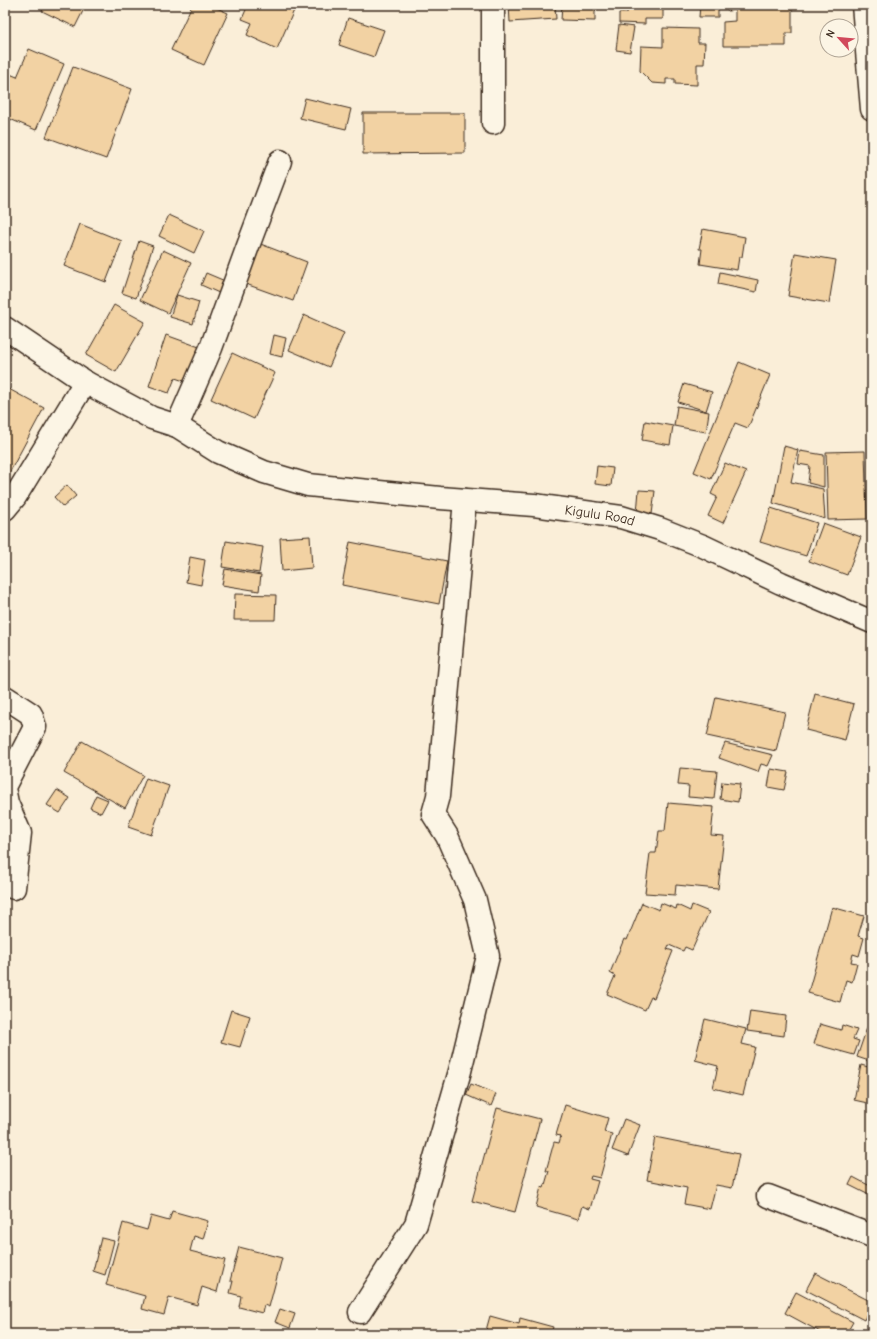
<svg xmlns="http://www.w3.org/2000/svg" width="877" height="1339" viewBox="0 0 877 1339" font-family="'Comic Neue',sans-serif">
  <rect width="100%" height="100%" fill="#faeed8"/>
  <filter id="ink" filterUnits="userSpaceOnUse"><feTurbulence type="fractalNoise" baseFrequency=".025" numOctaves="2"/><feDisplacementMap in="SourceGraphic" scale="8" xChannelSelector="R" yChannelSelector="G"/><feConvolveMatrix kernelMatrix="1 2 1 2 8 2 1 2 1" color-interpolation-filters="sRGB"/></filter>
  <g filter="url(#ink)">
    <g fill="#f2d2a3" stroke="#3b2a1e">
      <path d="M 45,5 L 86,5 L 75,27 L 42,11 Z"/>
      <path d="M 192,5 L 210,5 L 228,13 L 204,65 L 171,50 Z"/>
      <path d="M 248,5 L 288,5 L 295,8 L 277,49 L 247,35 L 252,23 L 242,19 Z"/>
      <path d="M 509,5 L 555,5 L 556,19 L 510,22 Z"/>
      <path d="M 562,5 L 595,5 L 595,21 L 561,20 Z"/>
      <path d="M 628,5 L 663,5 L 663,19 L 645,19 L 645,24 L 619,23 L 619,13 L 627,13 Z"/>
      <path d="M 700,5 L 718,5 L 718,17 L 699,17 Z"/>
      <path d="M 728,5 L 787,5 L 787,7 L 792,7 L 792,33 L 786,33 L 786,46 L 723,46 L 723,22 L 735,21 L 735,10 L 728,11 Z"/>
      <path d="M 348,18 L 384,30 L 374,57 L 339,45 Z"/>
      <path d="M 619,25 L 634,27 L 630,52 L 616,50 Z"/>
      <path d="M 663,28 L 698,29 L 698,43 L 705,43 L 704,64 L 697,64 L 697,85 L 675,84 L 675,79 L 666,79 L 666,84 L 652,83 L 640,71 L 641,46 L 663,47 Z"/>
      <path d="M 29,49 L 64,64 L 36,130 L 5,117 L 5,113 L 9,103 L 5,101 L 5,72 L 17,77 Z"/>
      <path d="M 73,67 L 132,89 L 106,159 L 46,137 Z"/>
      <path d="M 305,98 L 351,109 L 346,129 L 300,118 Z"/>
      <path d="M 363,113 L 465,113 L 465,153 L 363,154 Z"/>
      <path d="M 169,215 L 204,231 L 194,253 L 159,236 Z"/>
      <path d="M 80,224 L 122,241 L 106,282 L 64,266 Z"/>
      <path d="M 703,229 L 745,237 L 742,257 L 739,257 L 737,270 L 700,264 L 702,249 L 699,249 Z"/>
      <path d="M 139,241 L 153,246 L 136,298 L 122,293 Z"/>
      <path d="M 258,243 L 307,262 L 293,301 L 243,283 Z"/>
      <path d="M 163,250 L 191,263 L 168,313 L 140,300 Z"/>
      <path d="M 795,253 L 836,260 L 829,303 L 788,296 Z"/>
      <path d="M 720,272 L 758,280 L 756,292 L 718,284 Z"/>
      <path d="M 206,273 L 225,281 L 219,293 L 201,285 Z"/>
      <path d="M 177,295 L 199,302 L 193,324 L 170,317 Z"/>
      <path d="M 114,305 L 145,322 L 116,372 L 86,355 Z"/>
      <path d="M 304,315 L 344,333 L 329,367 L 289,350 Z"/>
      <path d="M 166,335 L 202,348 L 190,383 L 175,378 L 169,393 L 149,386 Z"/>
      <path d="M 274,335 L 286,338 L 282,357 L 270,354 Z"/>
      <path d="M 232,353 L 275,373 L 254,419 L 211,399 Z"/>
      <path d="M 739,362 L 770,375 L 748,428 L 735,423 L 711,479 L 694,472 Z"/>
      <path d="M 684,384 L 712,392 L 706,411 L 678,402 Z"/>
      <path d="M 7,388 L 44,408 L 5,481 L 5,391 Z"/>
      <path d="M 677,406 L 709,412 L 706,432 L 674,426 Z"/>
      <path d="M 645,421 L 673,426 L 670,445 L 642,440 Z"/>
      <path d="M 784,446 L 798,450 L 791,482 L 823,489 L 825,519 L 773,503 Z"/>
      <path d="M 800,451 L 824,455 L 824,487 L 808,483 L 810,466 L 798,464 Z"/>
      <path d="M 865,451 L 867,519 L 828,520 L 826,452 Z"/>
      <path d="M 725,463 L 746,472 L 723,523 L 708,516 L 717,497 L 711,494 Z"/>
      <path d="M 597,466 L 613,468 L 611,486 L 595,484 Z"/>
      <path d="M 67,485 L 76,496 L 63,507 L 54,497 Z"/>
      <path d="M 639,490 L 655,491 L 652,514 L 637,513 Z"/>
      <path d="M 771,508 L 817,523 L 806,556 L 760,542 Z"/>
      <path d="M 823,523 L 861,537 L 847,575 L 809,561 Z"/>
      <path d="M 310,536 L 312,568 L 282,571 L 280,538 Z"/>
      <path d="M 226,541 L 263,547 L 259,573 L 222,567 Z"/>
      <path d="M 350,542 L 447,561 L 439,604 L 342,585 Z"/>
      <path d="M 190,557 L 205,560 L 201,585 L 186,582 Z"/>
      <path d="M 225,569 L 261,575 L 259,591 L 222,585 Z"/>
      <path d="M 235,594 L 276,595 L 275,620 L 234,620 Z"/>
      <path d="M 815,694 L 854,704 L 845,740 L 806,730 Z"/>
      <path d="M 716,697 L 785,712 L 776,751 L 707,736 Z"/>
      <path d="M 82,741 L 143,775 L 125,808 L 64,773 Z"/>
      <path d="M 725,743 L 773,755 L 768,766 L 761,764 L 758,772 L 719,758 Z"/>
      <path d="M 680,768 L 717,771 L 714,799 L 688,797 L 689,786 L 678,785 Z"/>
      <path d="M 771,769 L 788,772 L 784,790 L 768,787 Z"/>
      <path d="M 146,778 L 169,786 L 151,835 L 128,827 Z"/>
      <path d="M 722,782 L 740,784 L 738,802 L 720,799 Z"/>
      <path d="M 57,790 L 70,798 L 60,813 L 47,805 Z"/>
      <path d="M 96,795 L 108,800 L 101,813 L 90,808 Z"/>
      <path d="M 668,803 L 714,807 L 711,835 L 724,836 L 718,889 L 676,885 L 675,895 L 645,893 L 650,853 L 656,853 L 659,831 L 665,831 Z"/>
      <path d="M 642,903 L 659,910 L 661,903 L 676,909 L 677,905 L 690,911 L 692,905 L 709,912 L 692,950 L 685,947 L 683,951 L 669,945 L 667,949 L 673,951 L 654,998 L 651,997 L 645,1010 L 607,994 L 615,976 L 610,973 L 624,939 L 627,940 Z"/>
      <path d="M 832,907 L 864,916 L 858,936 L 864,938 L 859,956 L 853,954 L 851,962 L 857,963 L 852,982 L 846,980 L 840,1002 L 808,993 Z"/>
      <path d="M 231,1010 L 250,1016 L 240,1047 L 221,1042 Z"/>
      <path d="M 750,1011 L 786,1016 L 784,1036 L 747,1031 Z"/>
      <path d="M 705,1019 L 746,1029 L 742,1044 L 755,1047 L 743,1095 L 713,1088 L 718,1066 L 695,1060 Z"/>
      <path d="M 869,1022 L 872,1023 L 872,1062 L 857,1057 Z"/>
      <path d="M 820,1024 L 841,1030 L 842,1025 L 857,1030 L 853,1039 L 859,1041 L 854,1055 L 814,1044 Z"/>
      <path d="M 861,1065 L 872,1068 L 872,1104 L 854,1100 Z"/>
      <path d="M 471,1084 L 496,1094 L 491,1106 L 466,1095 Z"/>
      <path d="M 565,1105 L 608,1118 L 604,1132 L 612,1134 L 600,1178 L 591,1176 L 590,1179 L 598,1181 L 590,1209 L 582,1206 L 578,1219 L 536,1207 L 541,1187 L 544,1188 L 549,1171 L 546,1171 L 554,1142 L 559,1143 L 561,1136 L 556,1135 Z"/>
      <path d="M 497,1108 L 540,1119 L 515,1212 L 472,1201 Z"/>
      <path d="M 624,1119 L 640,1125 L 628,1156 L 612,1150 Z"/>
      <path d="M 655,1137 L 739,1154 L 732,1188 L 716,1185 L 710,1209 L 684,1204 L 687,1188 L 647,1180 Z"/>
      <path d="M 853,1177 L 872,1187 L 869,1195 L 849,1185 Z"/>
      <path d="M 172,1211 L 208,1221 L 203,1239 L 194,1236 L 190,1251 L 225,1260 L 217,1292 L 202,1287 L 197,1305 L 169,1297 L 164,1315 L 142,1309 L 145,1296 L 106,1285 L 123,1223 L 147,1230 L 151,1216 L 169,1221 Z"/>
      <path d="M 101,1238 L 114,1241 L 105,1275 L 93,1271 Z"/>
      <path d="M 239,1247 L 282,1258 L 269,1307 L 264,1305 L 262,1313 L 239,1307 L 241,1296 L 230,1293 L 233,1281 L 230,1281 Z"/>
      <path d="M 815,1273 L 872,1302 L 864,1320 L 806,1290 Z"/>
      <path d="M 796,1292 L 853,1322 L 846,1334 L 824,1334 L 785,1313 Z"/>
      <path d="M 280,1309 L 295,1314 L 290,1328 L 275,1322 Z"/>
      <path d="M 490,1316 L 519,1324 L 520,1318 L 553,1327 L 551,1334 L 485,1334 Z"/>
      <path d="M 689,1330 L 711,1334 L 688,1334 Z"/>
    </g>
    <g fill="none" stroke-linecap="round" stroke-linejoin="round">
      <defs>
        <g id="minor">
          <path d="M 863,5 L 872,109"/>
          <path d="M 493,123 L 493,5"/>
          <path id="s1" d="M 5,328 L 85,382 L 152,418 L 177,426 L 218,452 L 264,472 L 308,485 L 440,498 L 534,505 L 621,517 L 660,529 L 703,546 L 781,583 L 872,622"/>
          <path d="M 177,426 L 211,348 L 248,246 L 280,161"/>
          <path d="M 5,509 L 15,497 L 85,382"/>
          <path d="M 5,697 L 31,714 L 35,727 L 5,785"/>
          <path d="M 5,793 L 7,803 L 20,833 L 14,888"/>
          <path d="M 768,1196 L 872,1236"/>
          <path d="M 360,1312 L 416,1224 L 460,1071 L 488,956 L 475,900 L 447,836 L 433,814 L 438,796 L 465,500"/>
        </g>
      </defs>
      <use href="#minor" stroke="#3b2a1e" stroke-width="25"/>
      <use href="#minor" stroke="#fcf5e5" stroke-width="22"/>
    </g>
  </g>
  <g text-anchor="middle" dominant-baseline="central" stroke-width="4" stroke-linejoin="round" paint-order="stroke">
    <g font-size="14" fill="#3b2a1e" stroke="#fcf5e5">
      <text stroke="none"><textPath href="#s1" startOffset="637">Kigulu Road</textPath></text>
    </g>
  </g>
  <rect width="877" height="1339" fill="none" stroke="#fcf5e5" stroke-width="20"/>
  <rect x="10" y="10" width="857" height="1319" fill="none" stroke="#3b2a1e" stroke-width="1.5" filter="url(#ink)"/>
  <g transform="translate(839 38) rotate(297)"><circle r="19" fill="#fcf5e5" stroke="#afa495"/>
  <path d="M0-3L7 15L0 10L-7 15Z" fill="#d1495b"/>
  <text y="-6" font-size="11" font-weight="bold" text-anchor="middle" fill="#3b2a1e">N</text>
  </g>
</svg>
